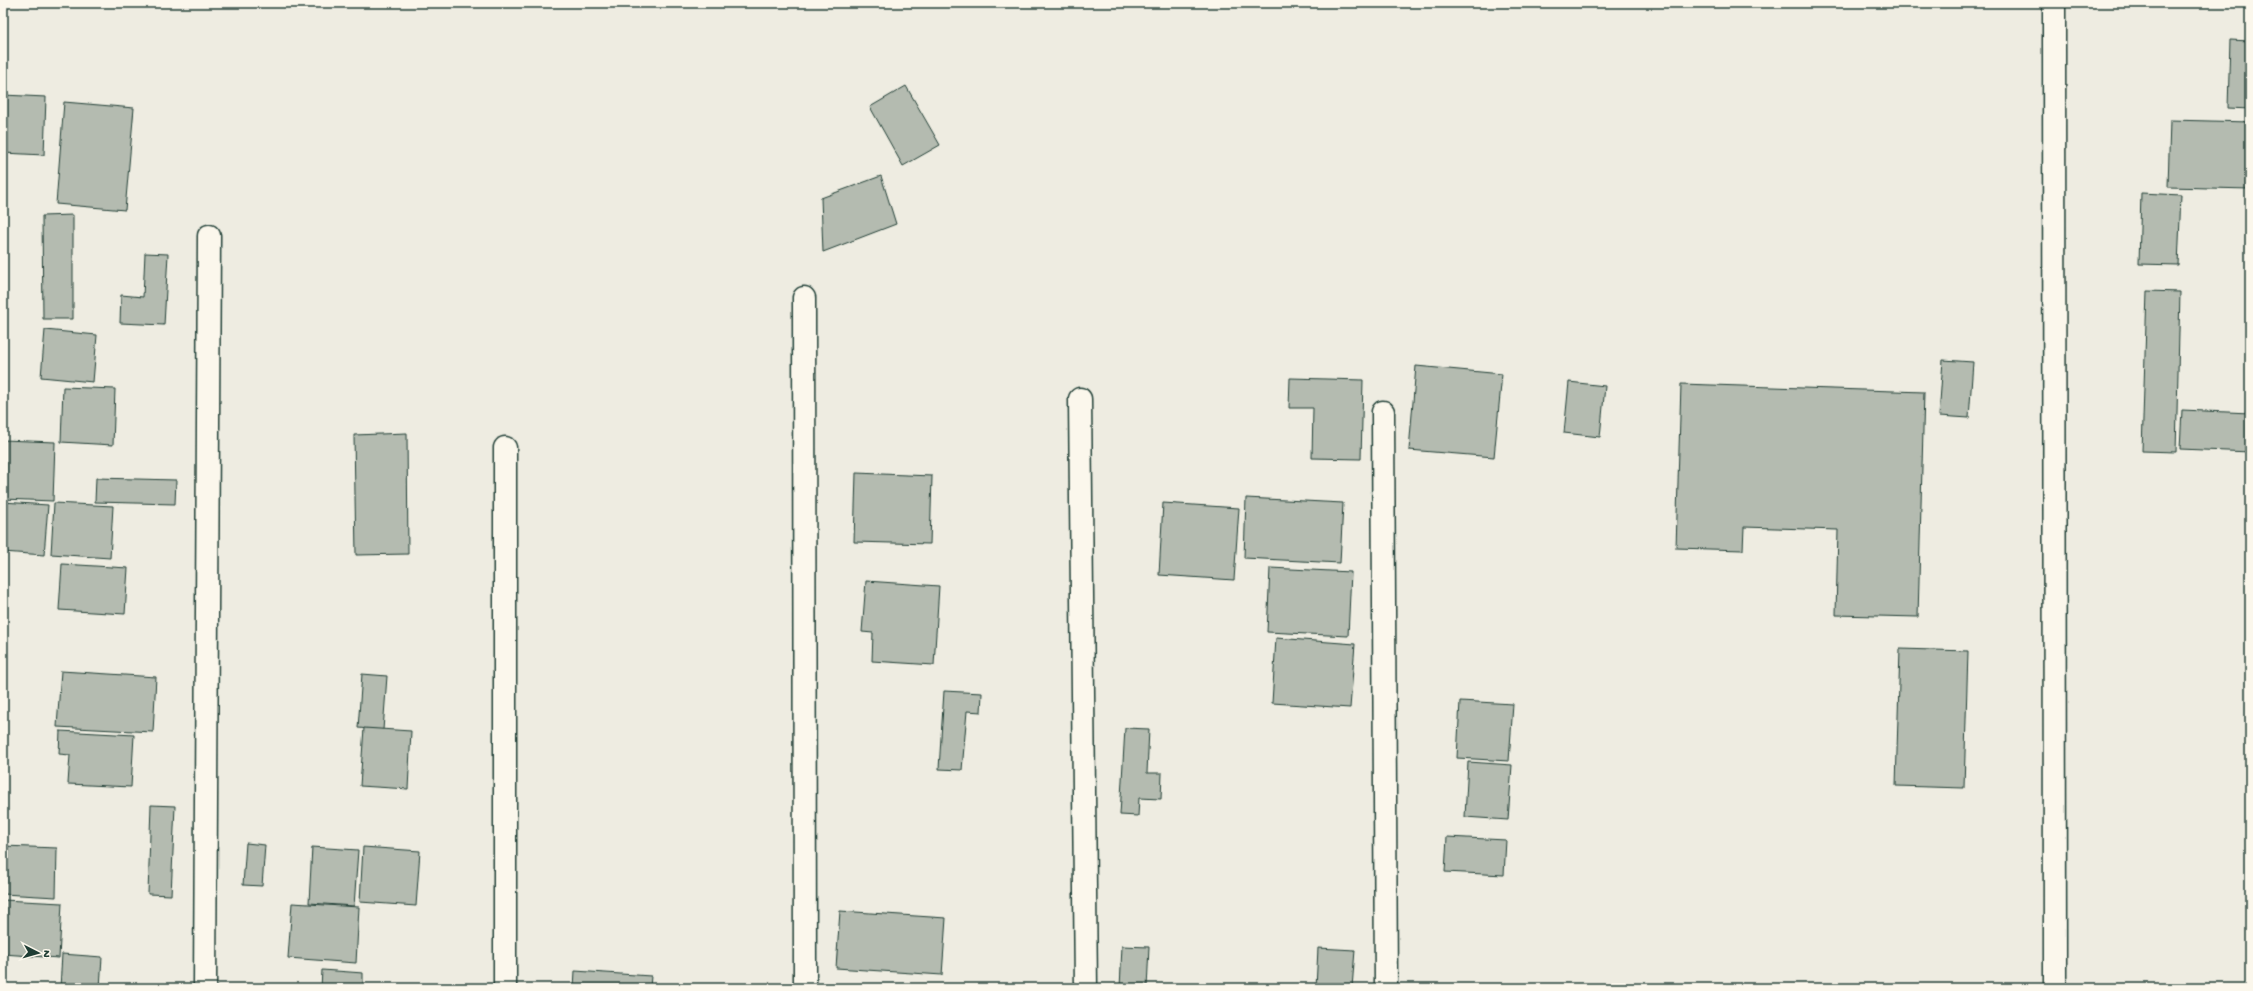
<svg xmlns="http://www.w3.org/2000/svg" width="2253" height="991" viewBox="0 0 2253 991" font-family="'Gochi Hand',sans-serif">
  <rect width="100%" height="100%" fill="#eeece1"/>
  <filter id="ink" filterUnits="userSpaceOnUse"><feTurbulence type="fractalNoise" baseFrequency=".025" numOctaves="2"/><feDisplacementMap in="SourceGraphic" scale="8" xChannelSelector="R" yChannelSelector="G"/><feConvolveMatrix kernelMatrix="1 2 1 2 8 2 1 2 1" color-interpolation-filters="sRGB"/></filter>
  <g filter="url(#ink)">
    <g fill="#b4bbb0" stroke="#1f3d34">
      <path d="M 2230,40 L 2250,41 L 2250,109 L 2228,108 Z"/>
      <path d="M 906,86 L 940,145 L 903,166 L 870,107 Z"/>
      <path d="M 3,95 L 46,97 L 44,155 L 3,153 Z"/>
      <path d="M 64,102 L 134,108 L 125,210 L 56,204 Z"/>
      <path d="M 2170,120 L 2250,122 L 2250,189 L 2168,187 Z"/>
      <path d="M 881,176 L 896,224 L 823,252 L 821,198 Z"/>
      <path d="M 2141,193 L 2181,195 L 2178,265 L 2139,264 Z"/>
      <path d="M 73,215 L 73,319 L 43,319 L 42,216 Z"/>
      <path d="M 145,253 L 168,254 L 164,325 L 120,323 L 121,295 L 143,297 Z"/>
      <path d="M 2147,291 L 2180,292 L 2176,452 L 2142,451 Z"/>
      <path d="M 45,330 L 97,335 L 93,382 L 41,377 Z"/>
      <path d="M 1943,360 L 1973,362 L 1969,418 L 1939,416 Z"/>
      <path d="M 1416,366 L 1502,374 L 1494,457 L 1409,450 Z"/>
      <path d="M 1290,378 L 1363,380 L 1361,459 L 1312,458 L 1313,408 L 1289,408 Z"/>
      <path d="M 1569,382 L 1605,386 L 1600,437 L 1564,433 Z"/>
      <path d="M 1681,384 L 1924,392 L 1918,617 L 1836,615 L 1838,530 L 1744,527 L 1743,550 L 1676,548 Z"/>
      <path d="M 63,387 L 115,389 L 113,445 L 61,442 Z"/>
      <path d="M 2182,410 L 2250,413 L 2250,452 L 2180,449 Z"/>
      <path d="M 407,433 L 408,554 L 356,555 L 354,435 Z"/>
      <path d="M 3,440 L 55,442 L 53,501 L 3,499 Z"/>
      <path d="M 856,473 L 932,476 L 930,544 L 854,542 Z"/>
      <path d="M 96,478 L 176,480 L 175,504 L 95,502 Z"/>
      <path d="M 1246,498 L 1343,503 L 1340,563 L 1244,558 Z"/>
      <path d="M 3,502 L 48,505 L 44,555 L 3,552 Z"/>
      <path d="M 54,503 L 113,506 L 110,558 L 51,554 Z"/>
      <path d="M 1163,503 L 1239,508 L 1234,580 L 1159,575 Z"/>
      <path d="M 3,562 L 5,562 L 3,601 Z"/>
      <path d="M 62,564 L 128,568 L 125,614 L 59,610 Z"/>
      <path d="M 1270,568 L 1351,572 L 1348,636 L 1267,632 Z"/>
      <path d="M 866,581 L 939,586 L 934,665 L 872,661 L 873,633 L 862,632 Z"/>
      <path d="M 1276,638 L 1355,644 L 1350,708 L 1272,703 Z"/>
      <path d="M 1900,649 L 1968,651 L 1964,788 L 1896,786 Z"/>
      <path d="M 61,671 L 156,677 L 153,732 L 57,727 Z"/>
      <path d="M 362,674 L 387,676 L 383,730 L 358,728 Z"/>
      <path d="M 944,691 L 982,693 L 981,712 L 967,711 L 962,770 L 939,769 Z"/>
      <path d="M 1460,701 L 1513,704 L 1509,761 L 1457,758 Z"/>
      <path d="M 364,728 L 411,731 L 408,789 L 360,786 Z"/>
      <path d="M 1125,728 L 1149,729 L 1147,773 L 1162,773 L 1161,799 L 1139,798 L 1138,816 L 1120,815 Z"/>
      <path d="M 60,731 L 134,735 L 131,787 L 68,784 L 70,755 L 59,754 Z"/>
      <path d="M 1468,762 L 1512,765 L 1508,820 L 1465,817 Z"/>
      <path d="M 151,805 L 175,806 L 171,895 L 148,894 Z"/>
      <path d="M 1447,837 L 1506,840 L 1504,875 L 1445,872 Z"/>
      <path d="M 246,843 L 265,845 L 262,886 L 243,885 Z"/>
      <path d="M 3,846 L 57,848 L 56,897 L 3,894 Z"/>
      <path d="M 312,847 L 358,850 L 354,906 L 309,903 Z"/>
      <path d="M 363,847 L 420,851 L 416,906 L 360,902 Z"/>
      <path d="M 3,900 L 62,903 L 59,958 L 3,954 Z"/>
      <path d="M 292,903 L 359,907 L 356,963 L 288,958 Z"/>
      <path d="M 840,911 L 946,918 L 942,975 L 836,968 Z"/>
      <path d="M 1122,946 L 1149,947 L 1147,988 L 1120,988 Z"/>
      <path d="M 1318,948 L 1355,950 L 1352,988 L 1316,988 Z"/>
      <path d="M 62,954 L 102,957 L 100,988 L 60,988 Z"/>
      <path d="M 322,970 L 363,973 L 363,988 L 321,988 Z"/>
      <path d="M 575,971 L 651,976 L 650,988 L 574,988 Z"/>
    </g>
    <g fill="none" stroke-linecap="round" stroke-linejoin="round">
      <defs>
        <g id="street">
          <path d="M 2054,3 L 2055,988"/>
          <path d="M 804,298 L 805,988"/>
          <path d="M 1080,399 L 1086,988"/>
          <path d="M 1383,412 L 1386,988"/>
          <path d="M 205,988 L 209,236"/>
          <path d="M 505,988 L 505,448"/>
        </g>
      </defs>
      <use href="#street" stroke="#1f3d34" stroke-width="25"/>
      <use href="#street" stroke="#fbf7ec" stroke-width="22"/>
    </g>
  </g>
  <rect width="2253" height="991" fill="none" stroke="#fbf7ec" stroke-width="16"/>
  <rect x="8" y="8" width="2237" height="975" fill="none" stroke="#1f3d34" stroke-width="1.5" filter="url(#ink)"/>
  <g transform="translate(38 953) rotate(96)" stroke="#fbf7ec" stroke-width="3" paint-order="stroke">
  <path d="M0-3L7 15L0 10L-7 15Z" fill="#1f3d34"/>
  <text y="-6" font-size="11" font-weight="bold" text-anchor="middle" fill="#1f3d34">N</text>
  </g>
</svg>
